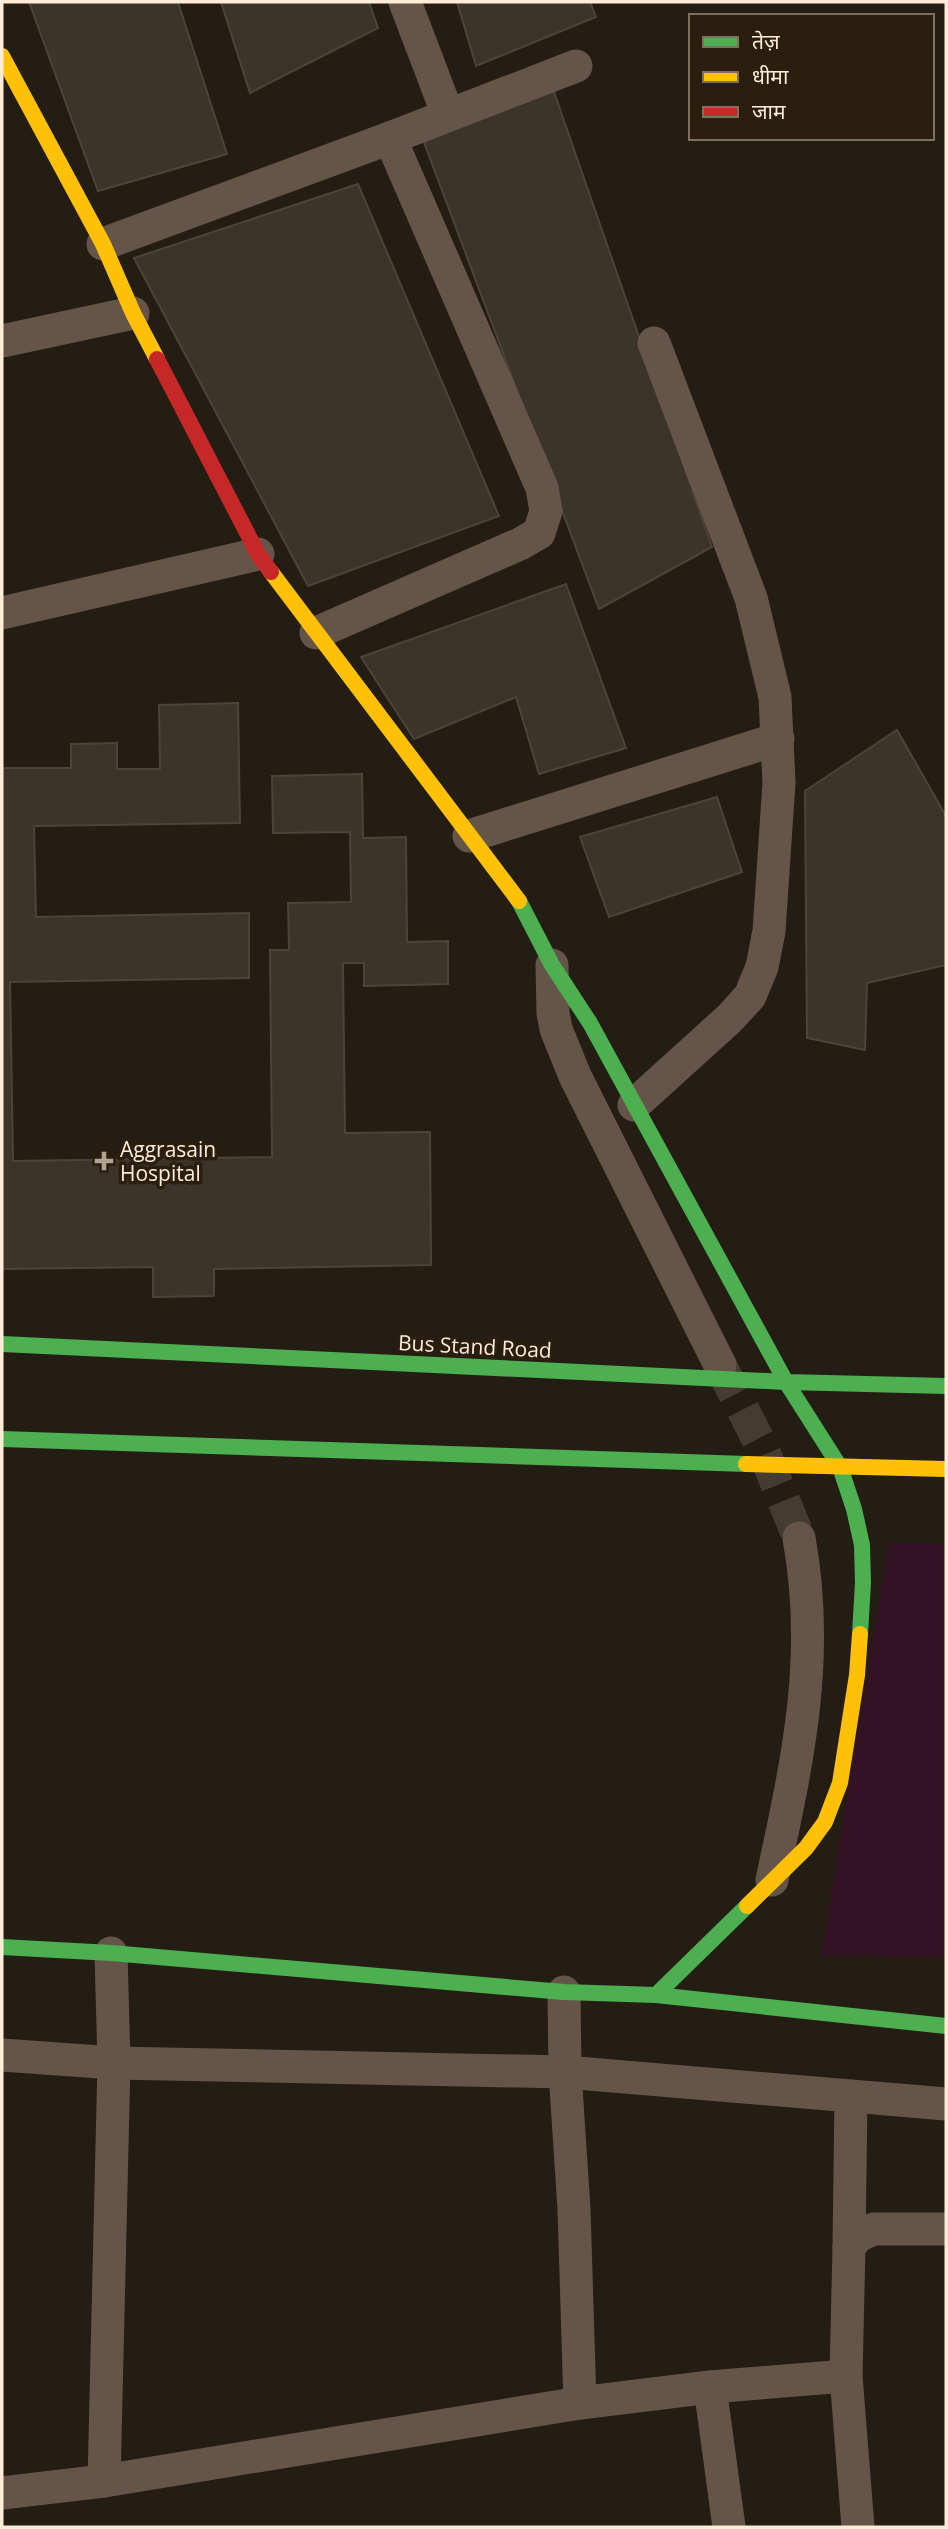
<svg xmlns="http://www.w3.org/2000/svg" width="948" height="2529" viewBox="0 0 948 2529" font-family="'Open Sans','Noto Sans Devanagari',sans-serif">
  <rect width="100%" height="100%" fill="#241d14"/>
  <path fill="#331224" d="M 889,1542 L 946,1544 L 946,1957 L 821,1956 Z"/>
  <g fill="#3b3429" stroke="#4e4436" stroke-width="2">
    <path d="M 29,2 L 178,2 L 227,154 L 98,191 Z"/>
    <path d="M 221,2 L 369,2 L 378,28 L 250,93 Z"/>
    <path d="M 457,2 L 590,2 L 596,17 L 476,66 Z"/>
    <path d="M 553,89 L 712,547 L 599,609 L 422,137 Z"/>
    <path d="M 358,184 L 499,516 L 308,586 L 134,258 Z"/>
    <path d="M 566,584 L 626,748 L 539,774 L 516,697 L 414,739 L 361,657 Z"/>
    <path d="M 238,703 L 240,823 L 34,826 L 36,917 L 249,913 L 249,978 L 10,982 L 13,1161 L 272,1157 L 270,950 L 289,950 L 288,903 L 351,902 L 350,832 L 273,833 L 272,776 L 362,774 L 363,838 L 406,837 L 407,942 L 448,941 L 448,984 L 364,986 L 364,963 L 343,963 L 345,1133 L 430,1132 L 431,1265 L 214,1269 L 214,1296 L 153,1297 L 153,1267 L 2,1269 L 2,768 L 71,768 L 71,744 L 117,743 L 117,769 L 160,769 L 159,705 Z"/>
    <path d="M 897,730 L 946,816 L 946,965 L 867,983 L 865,1050 L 807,1038 L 805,791 Z"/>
    <path d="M 717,797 L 742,872 L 609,917 L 580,837 Z"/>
  </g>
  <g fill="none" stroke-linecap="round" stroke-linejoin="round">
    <path stroke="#453c31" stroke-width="33" stroke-dasharray="33 17" stroke-linecap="butt" d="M 720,1365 L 761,1445 L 799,1538"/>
    <g stroke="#655549" stroke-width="33">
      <path d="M 405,2 L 448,115"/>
      <path d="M 103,244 L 390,138 L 576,66"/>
      <path d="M 2,341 L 133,313"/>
      <path d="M 2,613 L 258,554"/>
      <path d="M 316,633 L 520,544 L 539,533 L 546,511 L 542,488 L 390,138"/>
      <path d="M 469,836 L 778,739"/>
      <path d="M 552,965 L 553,1013 L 556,1029 L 575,1076 L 720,1365"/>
      <path d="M 634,1105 L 730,1018 L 750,996 L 762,967 L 769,931 L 779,783 L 775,697 L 751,598 L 654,343"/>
      <path d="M 772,1880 C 797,1763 821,1659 799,1538"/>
      <path d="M 564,1992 L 565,2072 L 574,2209 L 580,2403"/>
      <path d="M 2,2055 L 114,2063 L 565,2072 L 946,2104"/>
      <path d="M 849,2247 L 851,2096"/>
      <path d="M 710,2387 L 729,2527"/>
      <path d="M 104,2481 L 114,2063 L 111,1953"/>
      <path d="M 2,2493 L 104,2481 L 580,2403 L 710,2387 L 846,2376"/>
      <path d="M 858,2527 L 846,2376 L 849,2247 L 858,2236 L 874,2229 L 946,2229"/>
    </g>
    <g stroke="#4caf50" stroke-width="16">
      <path d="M 519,901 L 552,965 L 590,1023 L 786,1382 L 840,1467 L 854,1509 L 862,1545 L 863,1583 L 860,1634"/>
      <path d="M 2,1344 L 786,1382 L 946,1386"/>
      <path d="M 2,1439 L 746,1464"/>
      <path d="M 2,1947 L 111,1953 L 564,1992 L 656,1995 L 946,2026"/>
      <path d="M 656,1995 L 747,1906"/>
    </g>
    <g stroke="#ffc107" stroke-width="16">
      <path d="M 2,56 L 103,244 L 133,313 L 157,359"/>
      <path d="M 271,572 L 519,901"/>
      <path d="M 746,1464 L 946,1469"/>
      <path d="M 747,1906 L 806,1848 L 825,1822 L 840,1783 L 857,1675 L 860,1634"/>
    </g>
    <path stroke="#c62828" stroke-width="16" d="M 157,359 L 258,554 L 271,572"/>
  </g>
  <path fill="#b2a493" stroke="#2a1e0e" stroke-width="2.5" d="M100.5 1150.5h7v7h7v7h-7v7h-7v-7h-7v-7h7z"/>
  <g text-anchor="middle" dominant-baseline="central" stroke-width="7" stroke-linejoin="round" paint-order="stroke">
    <g font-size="21" fill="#ffecd7" stroke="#2a1e0e" text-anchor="start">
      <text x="120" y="1149">Aggrasain<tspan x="120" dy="24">Hospital</tspan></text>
    </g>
    <g font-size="21" fill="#ffecd7" stroke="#2a1e0e">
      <text transform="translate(475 1346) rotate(3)">Bus Stand Road</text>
    </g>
  </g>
  <rect width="948" height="2529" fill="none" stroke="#ffecd7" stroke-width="7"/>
  <rect x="689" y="14" width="245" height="126" fill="#2a1e0e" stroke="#7f705e" stroke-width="2"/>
  <rect x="703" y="37" width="35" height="10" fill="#4caf50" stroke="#7f705e" stroke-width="2"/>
  <text x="752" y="49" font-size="21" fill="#ffecd7">तेज़</text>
  <rect x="703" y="72" width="35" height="10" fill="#ffc107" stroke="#7f705e" stroke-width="2"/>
  <text x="752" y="84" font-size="21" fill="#ffecd7">धीमा</text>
  <rect x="703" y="107" width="35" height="10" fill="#c62828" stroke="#7f705e" stroke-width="2"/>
  <text x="752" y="119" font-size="21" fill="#ffecd7">जाम</text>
</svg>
